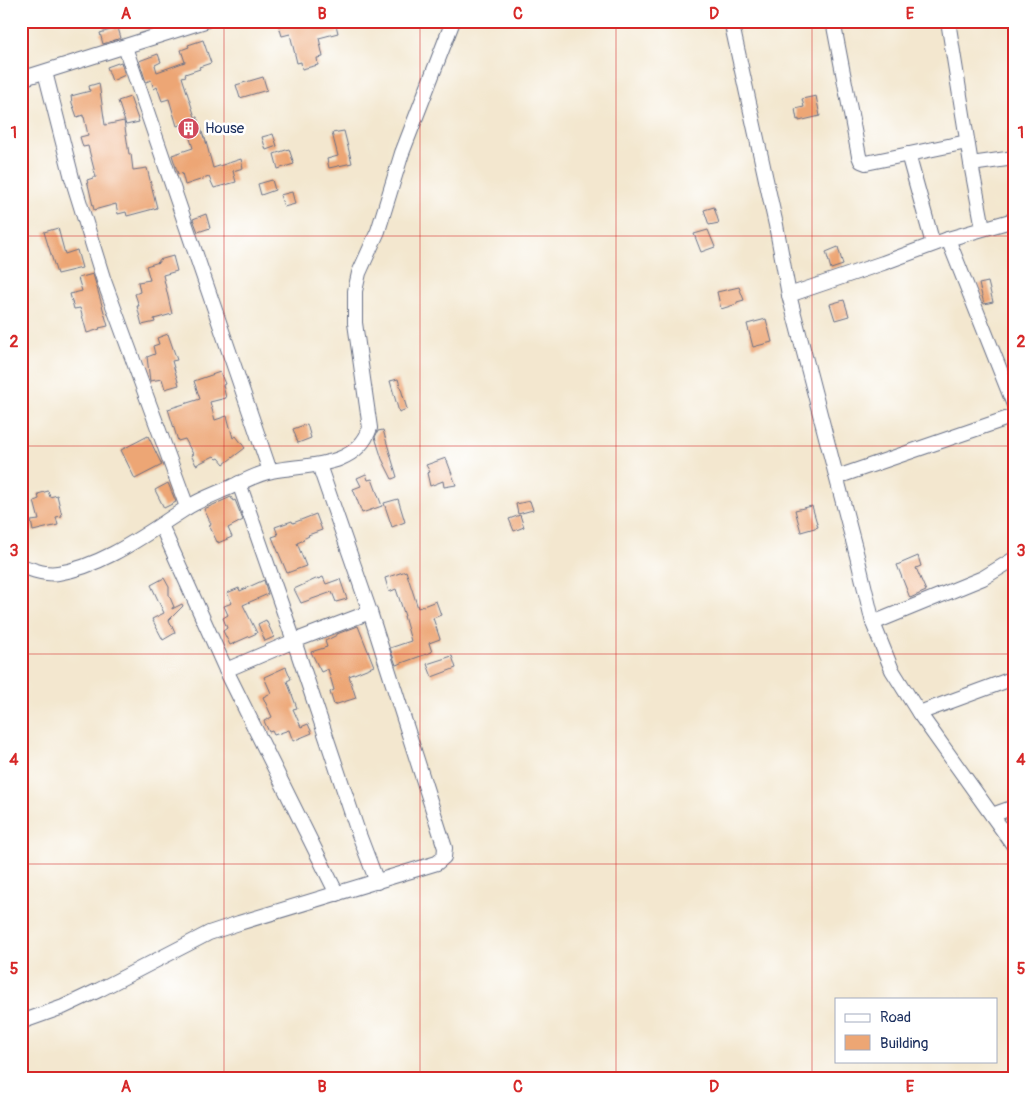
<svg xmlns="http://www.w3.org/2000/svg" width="1035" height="1100" viewBox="0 0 1035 1100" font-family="Pangolin,sans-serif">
  <rect width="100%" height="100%" fill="#fff"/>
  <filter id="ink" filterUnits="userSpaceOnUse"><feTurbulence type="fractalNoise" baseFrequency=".02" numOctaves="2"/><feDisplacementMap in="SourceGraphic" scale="10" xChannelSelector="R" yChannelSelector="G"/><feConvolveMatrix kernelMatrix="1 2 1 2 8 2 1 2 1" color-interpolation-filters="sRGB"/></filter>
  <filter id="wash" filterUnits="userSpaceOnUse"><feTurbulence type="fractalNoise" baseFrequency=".0096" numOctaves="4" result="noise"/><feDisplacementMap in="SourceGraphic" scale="20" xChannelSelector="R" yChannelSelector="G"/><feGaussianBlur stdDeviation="1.12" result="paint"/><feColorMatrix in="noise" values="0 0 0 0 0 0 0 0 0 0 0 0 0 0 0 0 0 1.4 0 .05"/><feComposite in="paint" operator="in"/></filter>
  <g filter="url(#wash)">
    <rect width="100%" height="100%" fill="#f3e7cf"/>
    <g id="blocks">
      <g fill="#eda674">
        <path d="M 284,21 L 335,21 L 338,33 L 319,38 L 323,57 L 317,58 L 318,65 L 302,69 L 301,62 L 297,63 L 290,34 L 282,36 L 278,23 Z"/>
        <path d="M 118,28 L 121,38 L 103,44 L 100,33 Z"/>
        <path d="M 203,40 L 211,63 L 199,67 L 200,69 L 185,74 L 186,76 L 182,77 L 195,117 L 197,117 L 204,138 L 205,138 L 213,168 L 241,159 L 243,168 L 233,171 L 236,182 L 214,188 L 209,177 L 185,185 L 182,173 L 178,174 L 172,155 L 193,148 L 185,123 L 177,126 L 169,99 L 162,101 L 157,87 L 154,89 L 151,80 L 146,82 L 139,61 L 158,54 L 161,62 L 155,65 L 157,72 L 185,62 L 181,50 L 189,47 L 188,45 Z"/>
        <path d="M 121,62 L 125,75 L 112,81 L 107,67 Z"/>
        <path d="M 263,77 L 267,90 L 240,98 L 236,85 Z"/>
        <path d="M 99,83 L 105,125 L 124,121 L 129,154 L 131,154 L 133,170 L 147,168 L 157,208 L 127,216 L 126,212 L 118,214 L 116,204 L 94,210 L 87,180 L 96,177 L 88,146 L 83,147 L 80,137 L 88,135 L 84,117 L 83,117 L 83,115 L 77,117 L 72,103 L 71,96 L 90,91 L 89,86 Z"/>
        <path d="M 816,96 L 820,116 L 799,121 L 799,119 L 797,120 L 795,109 L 804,107 L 802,99 Z"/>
        <path d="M 130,97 L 139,122 L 126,125 L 118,101 Z"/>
        <path d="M 344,131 L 352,163 L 329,168 L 327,159 L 338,156 L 332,133 Z"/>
        <path d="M 273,134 L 277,146 L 266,150 L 262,137 Z"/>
        <path d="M 289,149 L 294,164 L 278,169 L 274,154 Z"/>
        <path d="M 272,180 L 275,190 L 261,195 L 258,184 Z"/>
        <path d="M 292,192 L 295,204 L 284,207 L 280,195 Z"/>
        <path d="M 714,207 L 719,223 L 709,225 L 704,210 Z"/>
        <path d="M 206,214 L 210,228 L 198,232 L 193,219 Z"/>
        <path d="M 58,228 L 65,254 L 77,250 L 82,268 L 57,274 L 44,232 Z"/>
        <path d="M 708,230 L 715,247 L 701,252 L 694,234 Z"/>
        <path d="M 838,247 L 843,265 L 831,269 L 826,252 Z"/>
        <path d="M 173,256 L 177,271 L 163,275 L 172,314 L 154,319 L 155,322 L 142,325 L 137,306 L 139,306 L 135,294 L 140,292 L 138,282 L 150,280 L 146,266 L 159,262 L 159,260 Z"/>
        <path d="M 93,274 L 108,326 L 99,328 L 100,329 L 87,333 L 80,308 L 74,309 L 70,294 L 82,291 L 78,278 Z"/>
        <path d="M 988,282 L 993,302 L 984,304 L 979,284 Z"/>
        <path d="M 739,287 L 744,300 L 737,302 L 737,304 L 721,309 L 717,292 Z"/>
        <path d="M 844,300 L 849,316 L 835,320 L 830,304 Z"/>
        <path d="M 766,319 L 772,342 L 753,347 L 747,324 Z"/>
        <path d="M 168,334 L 177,360 L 172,361 L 179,385 L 165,389 L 162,379 L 150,381 L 147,357 L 155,354 L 153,346 L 159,344 L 157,338 Z"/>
        <path d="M 220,372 L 225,384 L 223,385 L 226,398 L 210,402 L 215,420 L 227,416 L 233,438 L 236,436 L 245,448 L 224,464 L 219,458 L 217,459 L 214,456 L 196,465 L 191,455 L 193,454 L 185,439 L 178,441 L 168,409 L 200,399 L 194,381 Z"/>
        <path d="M 398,379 L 407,409 L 399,412 L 390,381 Z"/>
        <path d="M 307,424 L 311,438 L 298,443 L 293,429 Z"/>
        <path d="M 383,430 L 397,477 L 392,479 L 382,459 L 375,437 L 378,431 Z"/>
        <path d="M 148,436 L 162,465 L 135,479 L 121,450 Z"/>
        <path d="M 446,458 L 456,485 L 444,487 L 443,481 L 430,486 L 427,473 L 430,472 L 426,465 Z"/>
        <path d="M 366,474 L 368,480 L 372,479 L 382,506 L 362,513 L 353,489 L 361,486 L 357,478 Z"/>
        <path d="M 168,483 L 176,502 L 164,508 L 155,490 Z"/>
        <path d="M 48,491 L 50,497 L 57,495 L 62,516 L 56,517 L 58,525 L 33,531 L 31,521 L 39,520 L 34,501 L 39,499 L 38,494 Z"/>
        <path d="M 231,497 L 233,501 L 235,500 L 243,520 L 228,528 L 232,537 L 218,543 L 218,541 L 217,542 L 209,525 L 211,524 L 204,509 Z"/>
        <path d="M 398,499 L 405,522 L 392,527 L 384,503 Z"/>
        <path d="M 530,501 L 533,510 L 518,514 L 516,504 Z"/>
        <path d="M 812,506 L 818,527 L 801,532 L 795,510 Z"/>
        <path d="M 316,514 L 322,530 L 308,535 L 309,536 L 303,539 L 304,540 L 297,543 L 306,566 L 287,573 L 272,537 L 278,535 L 275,527 L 292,521 L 293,523 Z"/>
        <path d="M 520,515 L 524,527 L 514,531 L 509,519 Z"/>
        <path d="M 918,556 L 921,566 L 916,568 L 926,591 L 910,598 L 897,565 Z"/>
        <path d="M 406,571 L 418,608 L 436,601 L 441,615 L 433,618 L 440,639 L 429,643 L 432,652 L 396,665 L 390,648 L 411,641 L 404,616 L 405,616 L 396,589 L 389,592 L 385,578 Z"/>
        <path d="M 323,577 L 326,584 L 340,579 L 347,599 L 336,602 L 332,592 L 301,603 L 294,589 L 318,578 L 318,579 Z"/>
        <path d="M 164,578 L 169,587 L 169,595 L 174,607 L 172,608 L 172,609 L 182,604 L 183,606 L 169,620 L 175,633 L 163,640 L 152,619 L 164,613 L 151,585 Z"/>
        <path d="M 264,580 L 268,594 L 243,605 L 257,633 L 230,645 L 223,631 L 227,628 L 223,618 L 228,615 L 224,606 L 232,603 L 227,593 L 239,588 L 240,591 Z"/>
        <path d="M 266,620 L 274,637 L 265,641 L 258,624 Z"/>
        <path d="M 358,626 L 374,666 L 349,676 L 356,698 L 334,705 L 330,692 L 334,690 L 328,669 L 321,672 L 311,652 L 327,647 L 325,641 L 337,635 L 337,634 Z"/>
        <path d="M 452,656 L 456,668 L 432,677 L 427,664 Z"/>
        <path d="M 286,667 L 291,679 L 287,681 L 297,708 L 293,709 L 301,727 L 308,724 L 312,733 L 293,741 L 289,730 L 274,735 L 272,731 L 269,732 L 264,721 L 272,717 L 263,697 L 271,693 L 264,677 Z"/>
      </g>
    </g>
  </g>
  <g filter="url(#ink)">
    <use href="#blocks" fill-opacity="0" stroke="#676f86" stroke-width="1"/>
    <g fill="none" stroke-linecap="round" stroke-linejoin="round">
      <defs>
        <g id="street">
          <path d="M 731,21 L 776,225 L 789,295 L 857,556 L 873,623 L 892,670 L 919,713 L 1014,846"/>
          <path d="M 833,21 L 859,156 L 861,161 L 866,163 L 967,142"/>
          <path d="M 948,21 L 971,164 L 983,228"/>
          <path d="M 125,47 L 270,471"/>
          <path d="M 45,72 L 72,178 L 104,281 L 187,507"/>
          <path d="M 21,79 L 205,21"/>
          <path d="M 908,154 L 933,244"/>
          <path d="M 971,164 L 1014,158"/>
          <path d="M 948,239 L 1014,405"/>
          <path d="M 789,295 L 883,263 L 948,239 L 1014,220"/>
          <path d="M 837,477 L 1014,416"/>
          <path d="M 239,483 L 294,641 L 358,832 L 377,882"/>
          <path d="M 161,525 L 226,670 L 337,894"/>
          <path d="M 21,566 C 33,570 45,575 58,573 C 104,566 147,533 185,509 C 200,499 218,493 233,486 C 245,481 259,473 272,471 C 306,464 356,469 370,428 L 355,323 L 355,291 L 359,273 L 378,231 L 402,153 L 453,21"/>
          <path d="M 873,623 L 983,578 L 1014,559"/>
          <path d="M 226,670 L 294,641 L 370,612"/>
          <path d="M 919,713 L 1014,678"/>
          <path d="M 992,815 L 1014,807"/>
          <path d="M 21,1022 L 63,1007 L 99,990 L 209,933 L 239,923 L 437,863 L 444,857 L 445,848 L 370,612 L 319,465"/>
        </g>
      </defs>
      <use href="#street" stroke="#676f86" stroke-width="16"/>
      <use href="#street" stroke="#fff" stroke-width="14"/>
    </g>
  </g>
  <path fill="none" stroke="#d62828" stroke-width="1" stroke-opacity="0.55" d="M 224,21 L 224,1079M 420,21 L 420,1079M 616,21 L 616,1079M 812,21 L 812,1079M 21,236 L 1014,236M 21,446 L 1014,446M 21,654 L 1014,654M 21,864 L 1014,864"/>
  <defs>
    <symbol id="building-disc" viewBox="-11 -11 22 22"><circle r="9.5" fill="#d1495b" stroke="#fff"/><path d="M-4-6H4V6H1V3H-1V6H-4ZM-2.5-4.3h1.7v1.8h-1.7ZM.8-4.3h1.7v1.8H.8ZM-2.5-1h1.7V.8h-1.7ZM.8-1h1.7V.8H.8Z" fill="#fff"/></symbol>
  </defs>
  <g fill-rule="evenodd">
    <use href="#building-disc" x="176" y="116" width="25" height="25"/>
  </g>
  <g text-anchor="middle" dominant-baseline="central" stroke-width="5" stroke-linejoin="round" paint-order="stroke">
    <g font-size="15" fill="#1b2f5e" stroke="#fff" text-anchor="start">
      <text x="205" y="128">House</text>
    </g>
  </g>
  <rect width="1035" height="1100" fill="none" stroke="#fff" stroke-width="55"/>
  <rect x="835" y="998" width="162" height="65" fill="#ffffff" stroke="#a4acbf"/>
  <rect x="845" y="1014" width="25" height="8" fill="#ffffff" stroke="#a4acbf"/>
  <text x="880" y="1022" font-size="15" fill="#1b2f5e">Road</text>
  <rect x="845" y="1035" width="25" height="15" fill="#eda674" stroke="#a4acbf"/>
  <text x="880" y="1048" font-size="15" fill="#1b2f5e">Building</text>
  <rect x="28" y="28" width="980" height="1044" fill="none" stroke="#d62828" stroke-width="2"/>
  <g font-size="16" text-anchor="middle" font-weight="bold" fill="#d62828">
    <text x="126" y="19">A</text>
    <text x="322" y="19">B</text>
    <text x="518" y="19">C</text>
    <text x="714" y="19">D</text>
    <text x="910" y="19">E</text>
    <text x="14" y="138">1</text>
    <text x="1021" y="138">1</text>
    <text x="14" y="347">2</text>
    <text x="1021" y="347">2</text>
    <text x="14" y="556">3</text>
    <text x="1021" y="556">3</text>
    <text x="14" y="765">4</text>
    <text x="1021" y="765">4</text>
    <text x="14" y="974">5</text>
    <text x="1021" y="974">5</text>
    <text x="126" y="1092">A</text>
    <text x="322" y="1092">B</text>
    <text x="518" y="1092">C</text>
    <text x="714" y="1092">D</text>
    <text x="910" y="1092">E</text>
  </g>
</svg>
